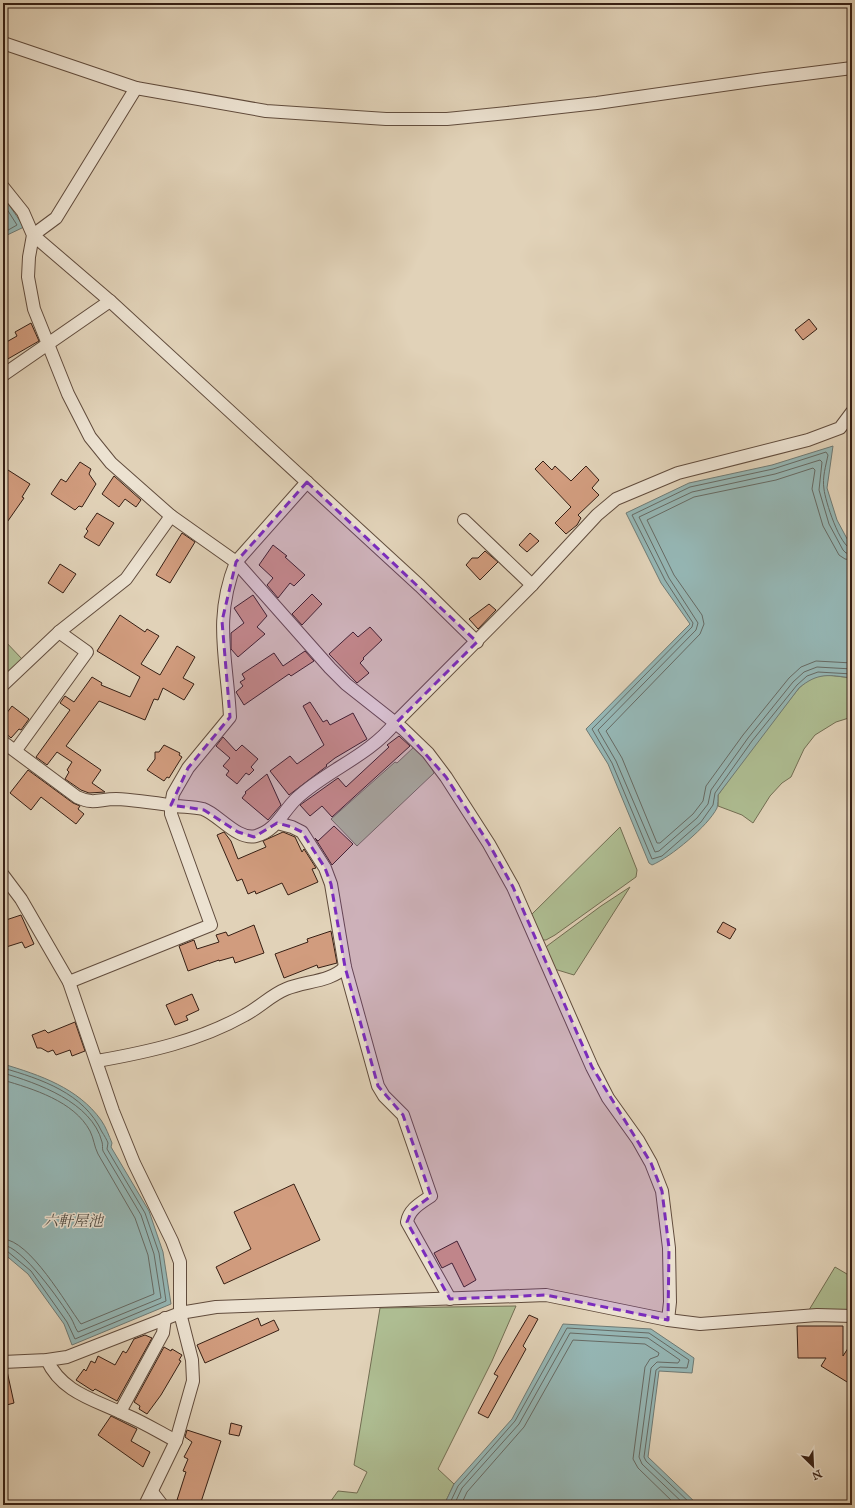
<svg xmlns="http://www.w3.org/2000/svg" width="855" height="1508" viewBox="0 0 855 1508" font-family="'IM FELL Great Primer','Noto Serif JP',serif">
  <rect width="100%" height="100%" fill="#e1d2b8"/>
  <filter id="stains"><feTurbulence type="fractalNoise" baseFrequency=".005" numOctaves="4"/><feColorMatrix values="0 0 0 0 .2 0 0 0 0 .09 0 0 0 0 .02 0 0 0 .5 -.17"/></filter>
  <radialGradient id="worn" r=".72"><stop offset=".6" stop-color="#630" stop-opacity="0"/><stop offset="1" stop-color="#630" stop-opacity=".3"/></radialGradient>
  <g fill="#aebd92" stroke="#726e53">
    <path d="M 3,639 L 23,660 L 3,678 Z"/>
    <path d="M 828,675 L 852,678 L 852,717 L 836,722 L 815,735 L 804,749 L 791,777 L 782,783 L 770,796 L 753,823 L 742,815 L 718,806 L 718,795 L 755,744 L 799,688 L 809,679 L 819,676 Z"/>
    <path d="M 415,746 L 429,762 L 434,773 L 357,846 L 331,819 L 395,762 L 397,763 Z"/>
    <path d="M 620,827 L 637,870 L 636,877 L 555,935 L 546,940 L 541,940 L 530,916 Z"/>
    <path d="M 630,887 L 574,975 L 551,968 L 544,952 L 547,946 L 601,906 Z"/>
    <path d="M 835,1267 L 852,1277 L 852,1310 L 809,1310 Z"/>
    <path d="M 516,1306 L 492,1361 L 438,1469 L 454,1484 L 444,1505 L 328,1505 L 338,1491 L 357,1493 L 367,1472 L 354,1465 L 380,1308 Z"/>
  </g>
  <g fill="#95b6b4" stroke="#6f7a74">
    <path d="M 3,196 L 24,227 L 3,237 Z"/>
    <path d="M 833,446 L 827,488 L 837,520 L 852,548 L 852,678 C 829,675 818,672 799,688 L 718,795 C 718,799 718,804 717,808 C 708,826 671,857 652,865 L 649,863 L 608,764 L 586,729 L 690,624 L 661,583 L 626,513 L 689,483 L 772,465 Z"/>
    <path d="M 3,1064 C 40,1075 78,1088 101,1120 C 106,1127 109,1136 112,1143 L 111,1147 L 149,1211 L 163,1252 L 171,1304 L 72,1345 L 64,1324 L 28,1274 L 3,1253 Z"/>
    <path d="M 563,1324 L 651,1329 L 694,1358 L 692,1373 L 659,1371 L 648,1457 L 698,1505 L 444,1505 L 454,1484 L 512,1419 Z"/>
  </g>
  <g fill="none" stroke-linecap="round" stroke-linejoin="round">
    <g stroke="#666a64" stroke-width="1">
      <path d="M 3,203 L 17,225 L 3,233"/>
      <path d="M 852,549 C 840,548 825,500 824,489 C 822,478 826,465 828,455 L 826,452 L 773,469 L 690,487 L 632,515 L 665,580 L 693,623 L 692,627 L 592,729 L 612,763 L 652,859 L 662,856 L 701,822 L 713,805 L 715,793 L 752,741 L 797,685 L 807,676 L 818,672 L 852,674"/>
      <path d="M 852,554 L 846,553 L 843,550 L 829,524 L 819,490 L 822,462 L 820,460 L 775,474 L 692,492 L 639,517 L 669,578 L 698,623 L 696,630 L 598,730 L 616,761 L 655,852 L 659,851 L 697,818 L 708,804 L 711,790 L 748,738 L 793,682 L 804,672 L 817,667 L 852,669"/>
      <path d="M 852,560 L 845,559 L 839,555 L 823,526 L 812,489 L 815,470 L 813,468 L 776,480 L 694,497 L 647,520 L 674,575 L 702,615 L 704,624 L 700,634 L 606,731 L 622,758 L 657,843 L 660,843 L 693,814 L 703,801 L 706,786 L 743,735 L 789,678 L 801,667 L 816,661 L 852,663"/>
      <path d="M 3,1068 C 41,1079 84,1093 102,1132 C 104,1135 107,1140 108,1143 C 108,1145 107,1147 107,1149 L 145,1213 L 159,1253 L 166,1301 L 75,1339 L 67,1322 L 31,1271 L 7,1251 L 3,1250"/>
      <path d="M 3,1073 C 37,1083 92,1102 102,1142 C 103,1145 102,1148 103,1151 L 141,1215 L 154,1254 L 161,1298 L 78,1332 C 75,1328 74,1323 71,1318 C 61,1302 22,1246 3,1245"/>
      <path d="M 3,1080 C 33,1089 74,1101 90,1131 C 94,1139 94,1146 98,1154 L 135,1218 L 148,1255 L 154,1294 L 81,1324 C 66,1304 30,1240 3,1239"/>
      <path d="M 449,1505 L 458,1486 L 515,1421 L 567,1328 L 649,1333 L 689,1360 L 687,1368 L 660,1367 L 656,1370 L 644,1457 L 646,1461 L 692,1505"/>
      <path d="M 454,1505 L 462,1488 L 519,1424 L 570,1333 L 648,1338 L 680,1360 L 678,1363 L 657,1362 L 651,1368 L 639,1457 L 642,1464 L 685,1505"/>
      <path d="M 461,1505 L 467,1492 L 524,1427 L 573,1340 L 645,1344 L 659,1353 L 658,1356 L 650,1359 L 645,1367 L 633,1459 L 638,1468 L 676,1505"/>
    </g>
  </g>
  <g fill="#d19c7e" stroke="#361f14">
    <path d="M 809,319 L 817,329 L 803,340 L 795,330 Z"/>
    <path d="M 31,323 L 39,341 L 6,360 L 3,354 L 3,344 L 17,336 L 15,332 Z"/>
    <path d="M 543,461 L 552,470 L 555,466 L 571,481 L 586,466 L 599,480 L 592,488 L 599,495 L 578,515 L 581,518 L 577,525 L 566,534 L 555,523 L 571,507 L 535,469 Z"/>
    <path d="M 80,462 L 91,469 L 89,474 L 96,484 L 82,507 L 79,506 L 75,510 L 51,494 L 61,479 L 66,482 Z"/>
    <path d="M 8,470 L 30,484 L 22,497 L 24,498 L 3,528 L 3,477 Z"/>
    <path d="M 114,476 L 141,500 L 136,507 L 125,499 L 119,507 L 102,494 Z"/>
    <path d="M 97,513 L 114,523 L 99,546 L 84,537 L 88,531 L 86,529 Z"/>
    <path d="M 182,533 L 195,542 L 170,583 L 156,575 Z"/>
    <path d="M 530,533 L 539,541 L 527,552 L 519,545 Z"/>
    <path d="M 273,545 L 287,556 L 285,557 L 305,575 L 294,586 L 290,583 L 278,598 L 267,585 L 273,578 L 259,565 Z"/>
    <path d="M 485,551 L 498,562 L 480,580 L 466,565 L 472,558 L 478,558 Z"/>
    <path d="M 60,564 L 76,574 L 63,593 L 48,583 Z"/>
    <path d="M 312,594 L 322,604 L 302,625 L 292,614 Z"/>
    <path d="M 253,595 L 267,616 L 257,627 L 265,634 L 238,657 L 231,649 L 231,633 L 244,623 L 234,608 Z"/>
    <path d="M 489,604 L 496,610 L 478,629 L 469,619 Z"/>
    <path d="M 120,615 L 145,632 L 147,629 L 159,636 L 141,664 L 160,675 L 177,646 L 195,657 L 183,678 L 194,684 L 184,700 L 163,688 L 158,700 L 154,699 L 145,720 L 99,701 L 66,746 L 101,770 L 92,783 L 105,792 L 89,793 L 81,790 L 65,779 L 69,772 L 67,770 L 72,762 L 57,752 L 47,765 L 36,757 L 70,710 L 60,703 L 65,696 L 74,702 L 92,677 L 102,683 L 101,685 L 130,697 L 140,677 L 97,651 Z"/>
    <path d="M 370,627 L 382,640 L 363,658 L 364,659 L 360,663 L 369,673 L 357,683 L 329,654 L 353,632 L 358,637 Z"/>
    <path d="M 305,651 L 314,661 L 291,676 L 289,674 L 244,705 L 236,692 L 243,686 L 240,682 L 245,679 L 242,674 L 274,653 L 283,666 Z"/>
    <path d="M 310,702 L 323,722 L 327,720 L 330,725 L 353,713 L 367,739 L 335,758 L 326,765 L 327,766 L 289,795 L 270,771 L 290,756 L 297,764 L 324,745 L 303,706 Z"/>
    <path d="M 12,706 L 29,719 L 21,730 L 19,729 L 11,738 L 3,731 L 3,718 Z"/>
    <path d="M 399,736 L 410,746 L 332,817 L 322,806 L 310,816 L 300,805 L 338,778 L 346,787 L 389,747 L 387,745 Z"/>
    <path d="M 223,737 L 236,751 L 242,745 L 258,759 L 251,767 L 254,770 L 249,775 L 246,773 L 237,784 L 226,775 L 229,771 L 223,766 L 230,758 L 216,746 Z"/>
    <path d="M 164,745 L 180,753 L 179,755 L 182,757 L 169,778 L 167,777 L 164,781 L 147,770 L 155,759 L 155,752 L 159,752 Z"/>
    <path d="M 28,770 L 73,803 L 80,806 L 78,809 L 84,814 L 76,824 L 41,797 L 31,810 L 10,793 Z"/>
    <path d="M 267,774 L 281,805 L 268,820 L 242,798 L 246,793 L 245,792 Z"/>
    <path d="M 334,826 L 353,844 L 332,865 L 315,838 L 318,841 Z"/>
    <path d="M 224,832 L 231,841 L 238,859 L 266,847 L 263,841 L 283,832 L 295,837 L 302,852 L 304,849 L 316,868 L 312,869 L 318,882 L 288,895 L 282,883 L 256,894 L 255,891 L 248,894 L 242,879 L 237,881 L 217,835 Z"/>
    <path d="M 21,915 L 34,944 L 25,948 L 22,942 L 3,948 L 3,921 Z"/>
    <path d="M 723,922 L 736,929 L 730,939 L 717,932 Z"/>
    <path d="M 254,925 L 264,953 L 235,963 L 233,957 L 219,961 L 219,960 L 188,971 L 179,946 L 194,940 L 197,949 L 219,942 L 216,935 L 226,932 L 228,936 Z"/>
    <path d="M 331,931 L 337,963 L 318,968 L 317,965 L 284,978 L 275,954 L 308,942 L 307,939 Z"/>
    <path d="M 192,994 L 199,1010 L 186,1016 L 188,1020 L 175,1025 L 166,1005 Z"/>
    <path d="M 75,1022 L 85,1051 L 72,1056 L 70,1050 L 56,1055 L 53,1050 L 48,1052 L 41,1048 L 37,1048 L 32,1035 L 45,1030 L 48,1033 Z"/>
    <path d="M 294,1184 L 320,1240 L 224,1284 L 216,1267 L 251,1249 L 234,1212 Z"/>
    <path d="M 457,1241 L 476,1280 L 464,1287 L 452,1263 L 442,1268 L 434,1253 Z"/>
    <path d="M 529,1315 L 538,1319 L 523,1346 L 526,1349 L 488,1418 L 478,1413 L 498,1376 L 494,1374 Z"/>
    <path d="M 258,1318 L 261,1326 L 274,1320 L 279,1330 L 205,1363 L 197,1345 Z"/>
    <path d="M 797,1326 L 843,1326 L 843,1356 L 852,1342 L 852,1385 L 821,1366 L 826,1358 L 798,1358 Z"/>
    <path d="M 145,1335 L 152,1338 L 117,1401 L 95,1389 L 93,1391 L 76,1380 L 84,1369 L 86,1371 L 91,1361 L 95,1363 L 98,1356 L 115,1365 L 123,1351 L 126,1353 L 128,1350 L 134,1339 Z"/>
    <path d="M 164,1347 L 171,1351 L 172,1349 L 182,1355 L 179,1360 L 181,1361 L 161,1395 L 147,1414 L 139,1409 L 140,1406 L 134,1402 Z"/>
    <path d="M 3,1371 L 7,1371 L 14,1403 L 3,1406 Z"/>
    <path d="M 111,1416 L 137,1429 L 131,1441 L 150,1452 L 143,1467 L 98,1435 Z"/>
    <path d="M 231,1423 L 242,1426 L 239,1436 L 229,1434 Z"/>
    <path d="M 187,1430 L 221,1441 L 200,1505 L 177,1500 L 186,1472 L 183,1471 L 188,1459 L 184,1457 L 192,1442 L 185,1437 Z"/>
  </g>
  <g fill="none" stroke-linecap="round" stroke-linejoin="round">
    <defs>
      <g id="minor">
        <path d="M 3,43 L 136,88 L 266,111 L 386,119 L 447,119 L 507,113 L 597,103 L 765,79 L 852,68"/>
        <path d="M 136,88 L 56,218 L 33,235 L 110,301 L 420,586 L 477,642"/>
        <path d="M 3,187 L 23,212 L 33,235 L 29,257 L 28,277 L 34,309 L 68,394 L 90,437 L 111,463 L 171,516 L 236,562 L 330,668 L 346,684 L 403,729 L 428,753 L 446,777 L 489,844 L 513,887 L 592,1067 L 608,1098 L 638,1140 L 651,1163 L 662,1191 L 669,1248 L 670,1302 L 668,1320"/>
        <path d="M 3,375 L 110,301"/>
        <path d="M 464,520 L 532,585"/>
        <path d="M 3,685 L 59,632 L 126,579 L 171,516"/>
        <path d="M 3,742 L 77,797 C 94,805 99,799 116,799 C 136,800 156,803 176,806 C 184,807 194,807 203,809 C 218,814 238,841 256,836 C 277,830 282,812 297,798 C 327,770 369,756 395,723 L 532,585 L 597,515 L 616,499 L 678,473 L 808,440 L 840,428 L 852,412"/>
        <path d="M 16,750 L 87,652 L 59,632"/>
        <path d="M 277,823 L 292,827 L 302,832 L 325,868 L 331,884 L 345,967 L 378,1086 L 384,1096 L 403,1115 L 431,1196 C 421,1203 409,1209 407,1222 L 450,1299"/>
        <path d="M 3,875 L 21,899 L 69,982 L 113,1111 L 134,1163 L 172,1241 L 180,1262 L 180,1313 L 192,1360 L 193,1381 L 176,1441 L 145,1505"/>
        <path d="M 69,982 L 211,925 L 171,814 L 171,805 L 173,794 L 188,768 L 230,717 C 227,659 213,619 236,562 L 307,482"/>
        <path d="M 97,1061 C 148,1052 199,1041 245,1015 C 260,1007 271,995 286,989 C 305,981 331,982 345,967"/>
        <path d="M 47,1360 C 62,1393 96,1400 126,1415 C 143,1422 159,1432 176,1441"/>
        <path d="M 3,1362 L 47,1360 L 67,1357 L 180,1313 L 216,1307 L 546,1295 L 668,1320 L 700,1324 L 817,1315 L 852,1316"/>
        <path d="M 120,1412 L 163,1333 L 165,1318"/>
        <path d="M 152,1492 L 162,1505"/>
      </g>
    </defs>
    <use href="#minor" stroke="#614c3d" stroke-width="14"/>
    <use href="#minor" stroke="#ece2d1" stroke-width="12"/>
  </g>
  <path fill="#7b2cbf" fill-opacity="0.2" stroke="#7b2cbf" stroke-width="3" stroke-dasharray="8 5" stroke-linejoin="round" d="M 307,482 L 477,642 L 397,722 L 446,777 L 489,844 L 513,887 L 592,1067 L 651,1163 L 662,1191 L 669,1248 L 668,1320 L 546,1295 L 450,1299 L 407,1222 L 412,1210 L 431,1196 L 403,1115 L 378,1086 L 345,967 L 331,884 L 325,868 L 302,832 L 292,827 L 277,823 L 254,837 L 238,832 L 204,810 L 171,805 L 188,768 L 230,717 L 222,621 L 236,562 Z"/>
  <g text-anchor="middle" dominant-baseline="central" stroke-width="3" stroke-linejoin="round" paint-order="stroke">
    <g font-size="15" font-style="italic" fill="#524c44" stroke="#ece2d1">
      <text x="73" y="1221">六軒屋池</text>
    </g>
  </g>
  <rect width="855" height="1508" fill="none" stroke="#e1d2b8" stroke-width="16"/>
  <rect x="4" y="4" width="847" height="1500" fill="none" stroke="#361f14" stroke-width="2"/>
  <rect x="8" y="8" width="839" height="1492" fill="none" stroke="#361f14"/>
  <g transform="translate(813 1466) rotate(156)" stroke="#ece2d1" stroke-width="3" paint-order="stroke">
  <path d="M0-3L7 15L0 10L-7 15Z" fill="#361f14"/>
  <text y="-6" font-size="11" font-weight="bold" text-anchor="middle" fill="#361f14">N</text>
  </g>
  <rect width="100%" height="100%" filter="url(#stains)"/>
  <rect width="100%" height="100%" fill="url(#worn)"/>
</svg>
